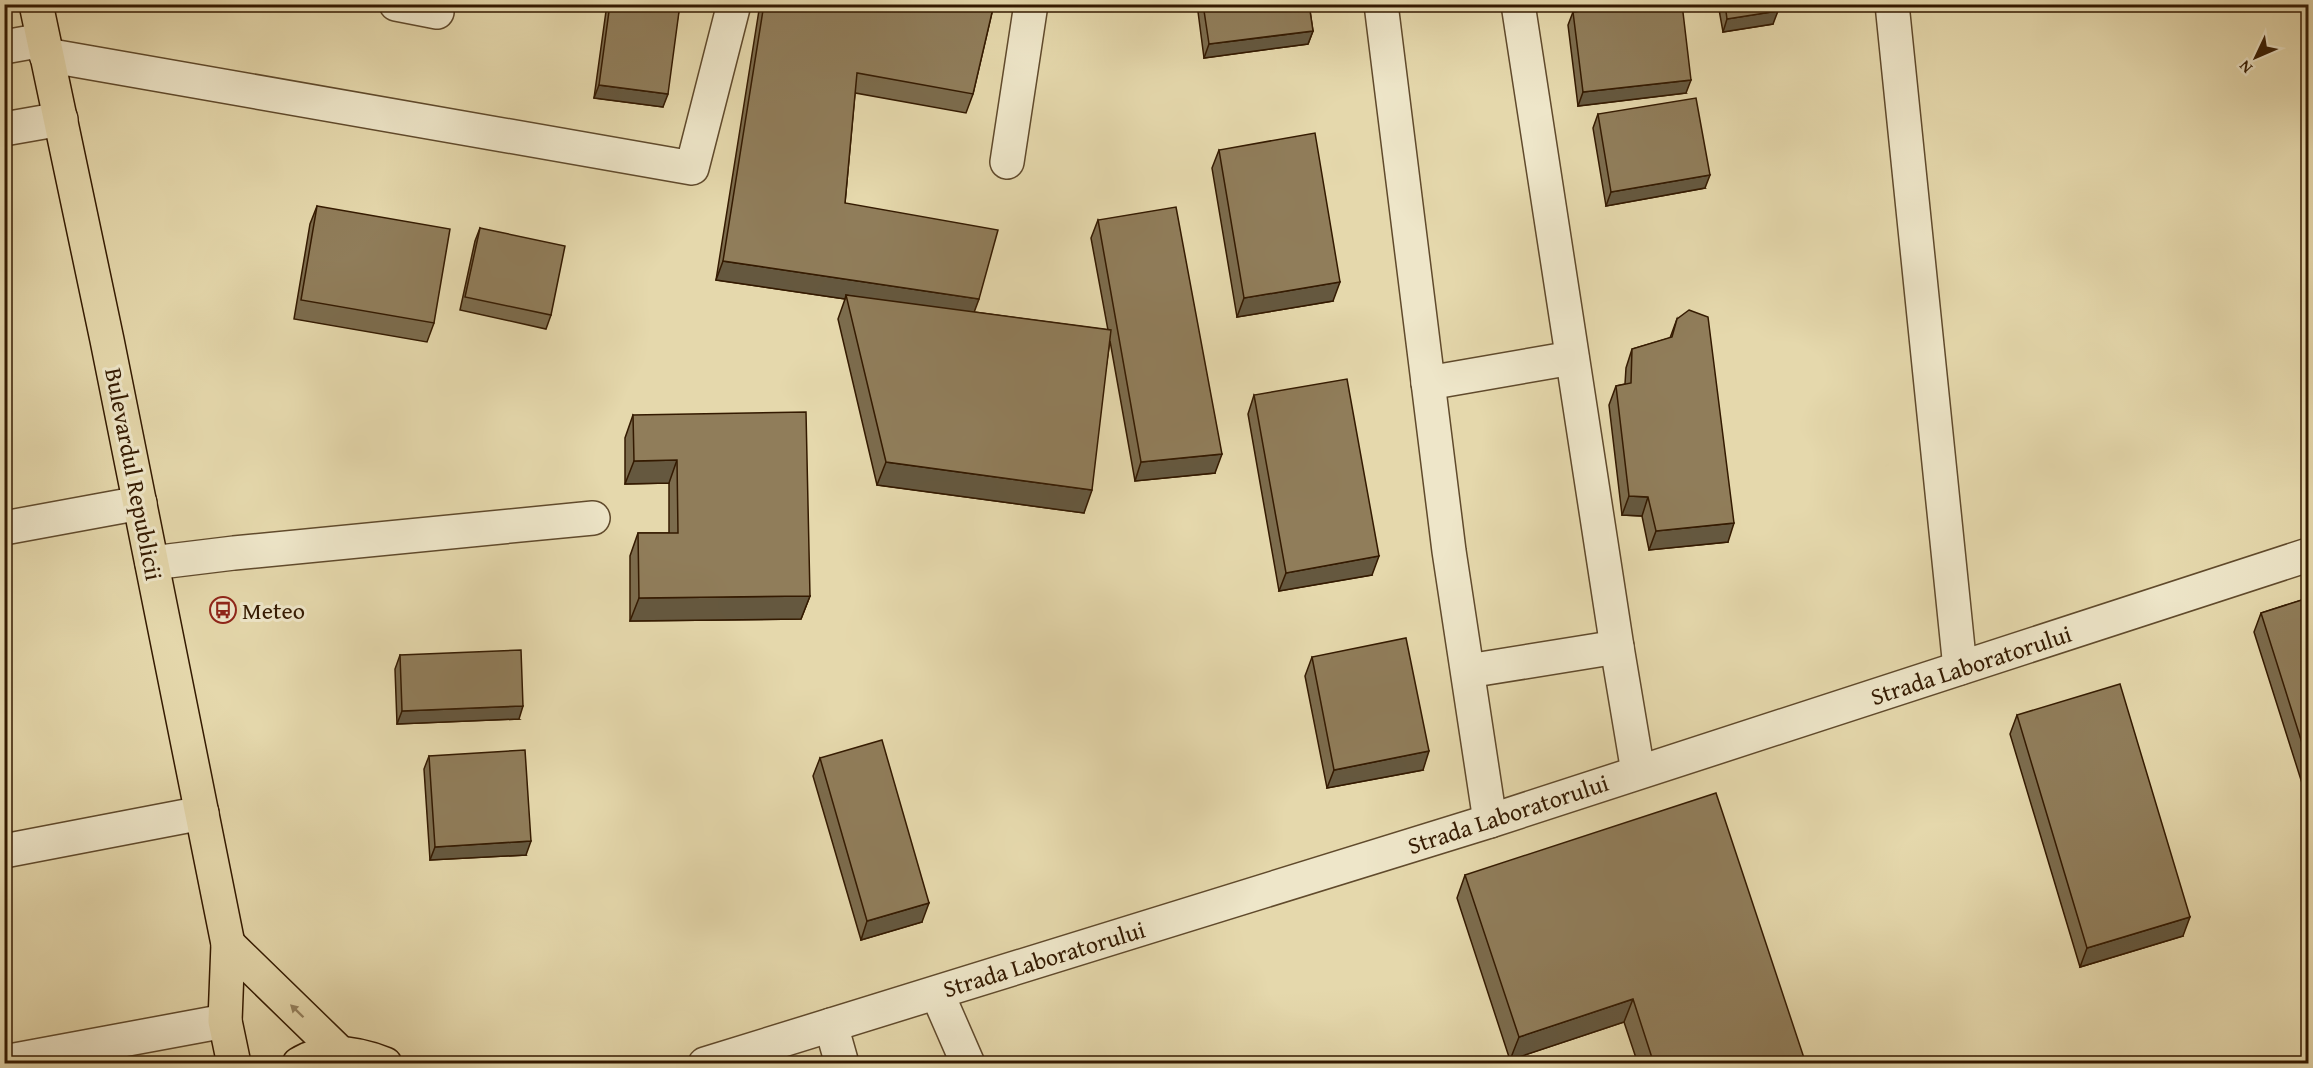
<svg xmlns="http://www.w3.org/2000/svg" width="2313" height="1068" viewBox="0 0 2313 1068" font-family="'Gentium Book Plus',serif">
  <rect width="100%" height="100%" fill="#e5d8ac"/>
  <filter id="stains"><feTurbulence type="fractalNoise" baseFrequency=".00333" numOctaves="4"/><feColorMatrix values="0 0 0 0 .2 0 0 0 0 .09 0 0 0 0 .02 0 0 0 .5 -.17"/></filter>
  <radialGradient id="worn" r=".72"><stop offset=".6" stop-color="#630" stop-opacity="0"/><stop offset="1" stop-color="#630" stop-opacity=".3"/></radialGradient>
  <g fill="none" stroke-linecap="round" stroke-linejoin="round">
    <defs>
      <g id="minor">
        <path d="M 396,4 L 437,12"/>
        <path d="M 1381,4 L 1449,551 L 1490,821"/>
        <path d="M 1518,4 L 1617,647 L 1638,772"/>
        <path d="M 1892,4 L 1960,668"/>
        <path d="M 4,47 L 43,40"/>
        <path d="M 46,55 L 692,168 L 734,4"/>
        <path d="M 4,129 L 61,119"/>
        <path d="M 1007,162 L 1031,4"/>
        <path d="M 1428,383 L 1572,358"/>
        <path d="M 4,528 L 140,503"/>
        <path d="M 152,563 L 234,553 L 593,518"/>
        <path d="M 1468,671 L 1617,647"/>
        <path d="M 4,851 L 202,813"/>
        <path d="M 937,993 L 968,1064"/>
        <path d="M 831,1025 L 842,1064"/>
        <path d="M 4,1062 L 225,1021"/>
        <path d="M 705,1064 L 1490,821 L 2308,555"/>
      </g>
      <g id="major">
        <path d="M 36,4 L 107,340 L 228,944 L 225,1021 L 234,1064"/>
        <path d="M 228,944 L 339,1052"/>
        <path d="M 299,1064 C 326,1047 357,1053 385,1064"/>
      </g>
    </defs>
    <use href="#minor" stroke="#604a2c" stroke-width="36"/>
    <use href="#major" stroke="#341a01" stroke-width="36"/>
    <use href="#minor" stroke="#eee6c9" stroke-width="33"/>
    <use href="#major" stroke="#e5d8ac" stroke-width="33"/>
  </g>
  <g fill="#7c6c4d" stroke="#341a01" stroke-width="1.5">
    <path d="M 607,4 L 680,4 L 663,107 L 594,98 Z"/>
    <path d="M 760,4 L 994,4 L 973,94 L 966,113 L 855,93 L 845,203 L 974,312 L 1108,330 L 1091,238 L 1098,220 L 1215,473 L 1135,481 L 1110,341 L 1084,513 L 877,485 L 838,319 L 845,299 L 716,280 Z"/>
    <path d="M 1197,4 L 1309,4 L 1313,31 L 1308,44 L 1204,58 Z"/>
    <path d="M 1718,4 L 1776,4 L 1773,24 L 1723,32 Z"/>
    <path d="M 1573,12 L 1686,93 L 1578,106 L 1568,25 Z"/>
    <path d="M 1598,114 L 1705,188 L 1606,206 L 1593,128 Z"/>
    <path d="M 1219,150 L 1333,301 L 1237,317 L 1212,168 Z"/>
    <path d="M 317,206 L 434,323 L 427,342 L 294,319 L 310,224 Z"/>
    <path d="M 480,228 L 551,315 L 546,329 L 460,310 L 475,241 Z"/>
    <path d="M 1677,319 L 1728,542 L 1649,550 L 1642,516 L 1622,515 L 1609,405 L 1616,386 L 1625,384 L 1626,368 L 1632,349 L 1670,338 Z"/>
    <path d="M 1254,395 L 1372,575 L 1279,591 L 1248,414 Z"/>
    <path d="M 633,415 L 810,596 L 801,619 L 630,621 L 630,556 L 638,533 L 669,533 L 669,483 L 625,484 L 625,438 Z"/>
    <path d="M 2308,598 L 2308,802 L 2254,632 L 2261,613 Z"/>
    <path d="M 400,655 L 519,719 L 397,724 L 395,669 Z"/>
    <path d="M 1312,657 L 1423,770 L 1327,788 L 1305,676 Z"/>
    <path d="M 2017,715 L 2183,936 L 2080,967 L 2010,734 Z"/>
    <path d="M 429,756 L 526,855 L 430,860 L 424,769 Z"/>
    <path d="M 820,758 L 922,922 L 861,940 L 813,776 Z"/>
    <path d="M 1465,875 L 1806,1064 L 1638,1064 L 1624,1022 L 1510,1060 L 1457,898 Z"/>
  </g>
  <g fill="#65583f" stroke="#341a01" stroke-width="1.5">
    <path d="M 1778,11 L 1773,24 L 1723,32 L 1727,19 Z"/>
    <path d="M 1313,31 L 1308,44 L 1204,58 L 1209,44 Z"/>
    <path d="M 1691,80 L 1686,93 L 1578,106 L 1583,92 Z"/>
    <path d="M 599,85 L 668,94 L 663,107 L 594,98 Z"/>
    <path d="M 1710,175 L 1705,188 L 1606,206 L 1611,192 Z"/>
    <path d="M 723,261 L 979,299 L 972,318 L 846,295 L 845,299 L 716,280 Z"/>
    <path d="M 1340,282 L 1333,301 L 1237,317 L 1244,298 Z"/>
    <path d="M 1222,454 L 1215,473 L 1135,481 L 1141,462 Z"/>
    <path d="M 677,460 L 669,483 L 625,484 L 634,461 Z"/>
    <path d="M 886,462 L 1092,490 L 1084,513 L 877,485 Z"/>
    <path d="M 1629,496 L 1648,497 L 1642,516 L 1622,515 Z"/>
    <path d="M 1734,523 L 1728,542 L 1649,550 L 1656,531 Z"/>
    <path d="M 1379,556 L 1372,575 L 1279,591 L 1286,573 Z"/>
    <path d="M 810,596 L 801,619 L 630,621 L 639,598 Z"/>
    <path d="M 523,706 L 519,719 L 397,724 L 402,711 Z"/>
    <path d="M 1429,751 L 1423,770 L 1327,788 L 1334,770 Z"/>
    <path d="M 531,841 L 526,855 L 430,860 L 435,847 Z"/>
    <path d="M 929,903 L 922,922 L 861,940 L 867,921 Z"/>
    <path d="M 2190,917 L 2183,936 L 2080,967 L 2087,948 Z"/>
    <path d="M 1633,999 L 1624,1022 L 1510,1060 L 1519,1037 Z"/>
  </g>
  <g fill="#907d5a" stroke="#341a01" stroke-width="1.5">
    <path d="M 610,4 L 680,4 L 668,94 L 599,85 Z"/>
    <path d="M 764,4 L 994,4 L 973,94 L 857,73 L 845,203 L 998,230 L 979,299 L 723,261 Z"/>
    <path d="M 1203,4 L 1309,4 L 1313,31 L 1209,44 Z"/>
    <path d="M 1635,4 L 1682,4 L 1691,80 L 1583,92 L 1573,12 Z"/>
    <path d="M 1725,4 L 1776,4 L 1778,11 L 1727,19 Z"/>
    <path d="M 1696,98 L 1710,175 L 1611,192 L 1598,114 Z"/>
    <path d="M 1315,133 L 1340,282 L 1244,298 L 1219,150 Z"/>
    <path d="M 317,206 L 450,229 L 434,323 L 301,300 Z"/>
    <path d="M 1176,207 L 1222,454 L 1141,462 L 1098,220 Z"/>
    <path d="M 480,228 L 565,246 L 551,315 L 465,297 Z"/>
    <path d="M 846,295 L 1111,330 L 1092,490 L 886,462 Z"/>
    <path d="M 1689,310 L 1708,317 L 1734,523 L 1656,531 L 1648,497 L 1629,496 L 1616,386 L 1631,383 L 1632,349 L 1672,337 L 1677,319 Z"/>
    <path d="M 1347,379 L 1379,556 L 1286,573 L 1254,395 Z"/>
    <path d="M 806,412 L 810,596 L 639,598 L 638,533 L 678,533 L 677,460 L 634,461 L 633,415 Z"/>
    <path d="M 2308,598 L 2308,762 L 2261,613 Z"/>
    <path d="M 1406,638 L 1429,751 L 1334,770 L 1312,657 Z"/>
    <path d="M 521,650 L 523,706 L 402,711 L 400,655 Z"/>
    <path d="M 2120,684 L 2190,917 L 2087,948 L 2017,715 Z"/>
    <path d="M 882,740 L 929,903 L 867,921 L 820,758 Z"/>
    <path d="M 525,750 L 531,841 L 435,847 L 429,756 Z"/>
    <path d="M 1716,793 L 1806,1064 L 1654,1064 L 1633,999 L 1519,1037 L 1465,875 Z"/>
  </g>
  <defs><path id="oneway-solid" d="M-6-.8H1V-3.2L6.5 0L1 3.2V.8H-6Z" transform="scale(1.5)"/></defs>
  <use fill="#95825f" href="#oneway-solid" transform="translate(297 1011) rotate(-136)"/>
  <defs>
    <symbol id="bus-ring" viewBox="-11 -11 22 22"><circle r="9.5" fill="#eee6c9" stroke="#8f2418" stroke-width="1.5"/><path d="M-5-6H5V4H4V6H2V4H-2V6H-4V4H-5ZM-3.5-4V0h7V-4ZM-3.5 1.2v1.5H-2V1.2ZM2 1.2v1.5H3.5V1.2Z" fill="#8f2418"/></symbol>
  </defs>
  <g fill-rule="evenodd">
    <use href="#bus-ring" x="208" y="595" width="30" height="30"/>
  </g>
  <g text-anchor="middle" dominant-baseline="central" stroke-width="6" stroke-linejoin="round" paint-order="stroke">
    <g font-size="24" fill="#341a01" stroke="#eee6c9">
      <text transform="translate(134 474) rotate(79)">Bulevardul Republicii</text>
      <text transform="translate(1971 665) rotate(-18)">Strada Laboratorului</text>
      <text transform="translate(1508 814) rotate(-18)">Strada Laboratorului</text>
      <text transform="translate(1044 959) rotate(-17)">Strada Laboratorului</text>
    </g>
    <g font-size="24" fill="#341a01" stroke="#eee6c9" text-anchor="start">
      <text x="242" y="610">Meteo</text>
    </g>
  </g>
  <rect width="2313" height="1068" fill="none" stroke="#e5d8ac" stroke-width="24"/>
  <rect x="6" y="6" width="2301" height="1056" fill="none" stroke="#341a01" stroke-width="3"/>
  <rect x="12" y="12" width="2289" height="1044" fill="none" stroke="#341a01" stroke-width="1.5"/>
  <g transform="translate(2256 57) rotate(226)" stroke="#eee6c9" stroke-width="4.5" paint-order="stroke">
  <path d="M0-4.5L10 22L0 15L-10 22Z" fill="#341a01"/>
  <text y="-9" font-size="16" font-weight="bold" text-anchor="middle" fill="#341a01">N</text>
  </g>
  <rect width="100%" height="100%" filter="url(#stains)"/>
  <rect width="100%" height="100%" fill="url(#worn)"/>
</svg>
